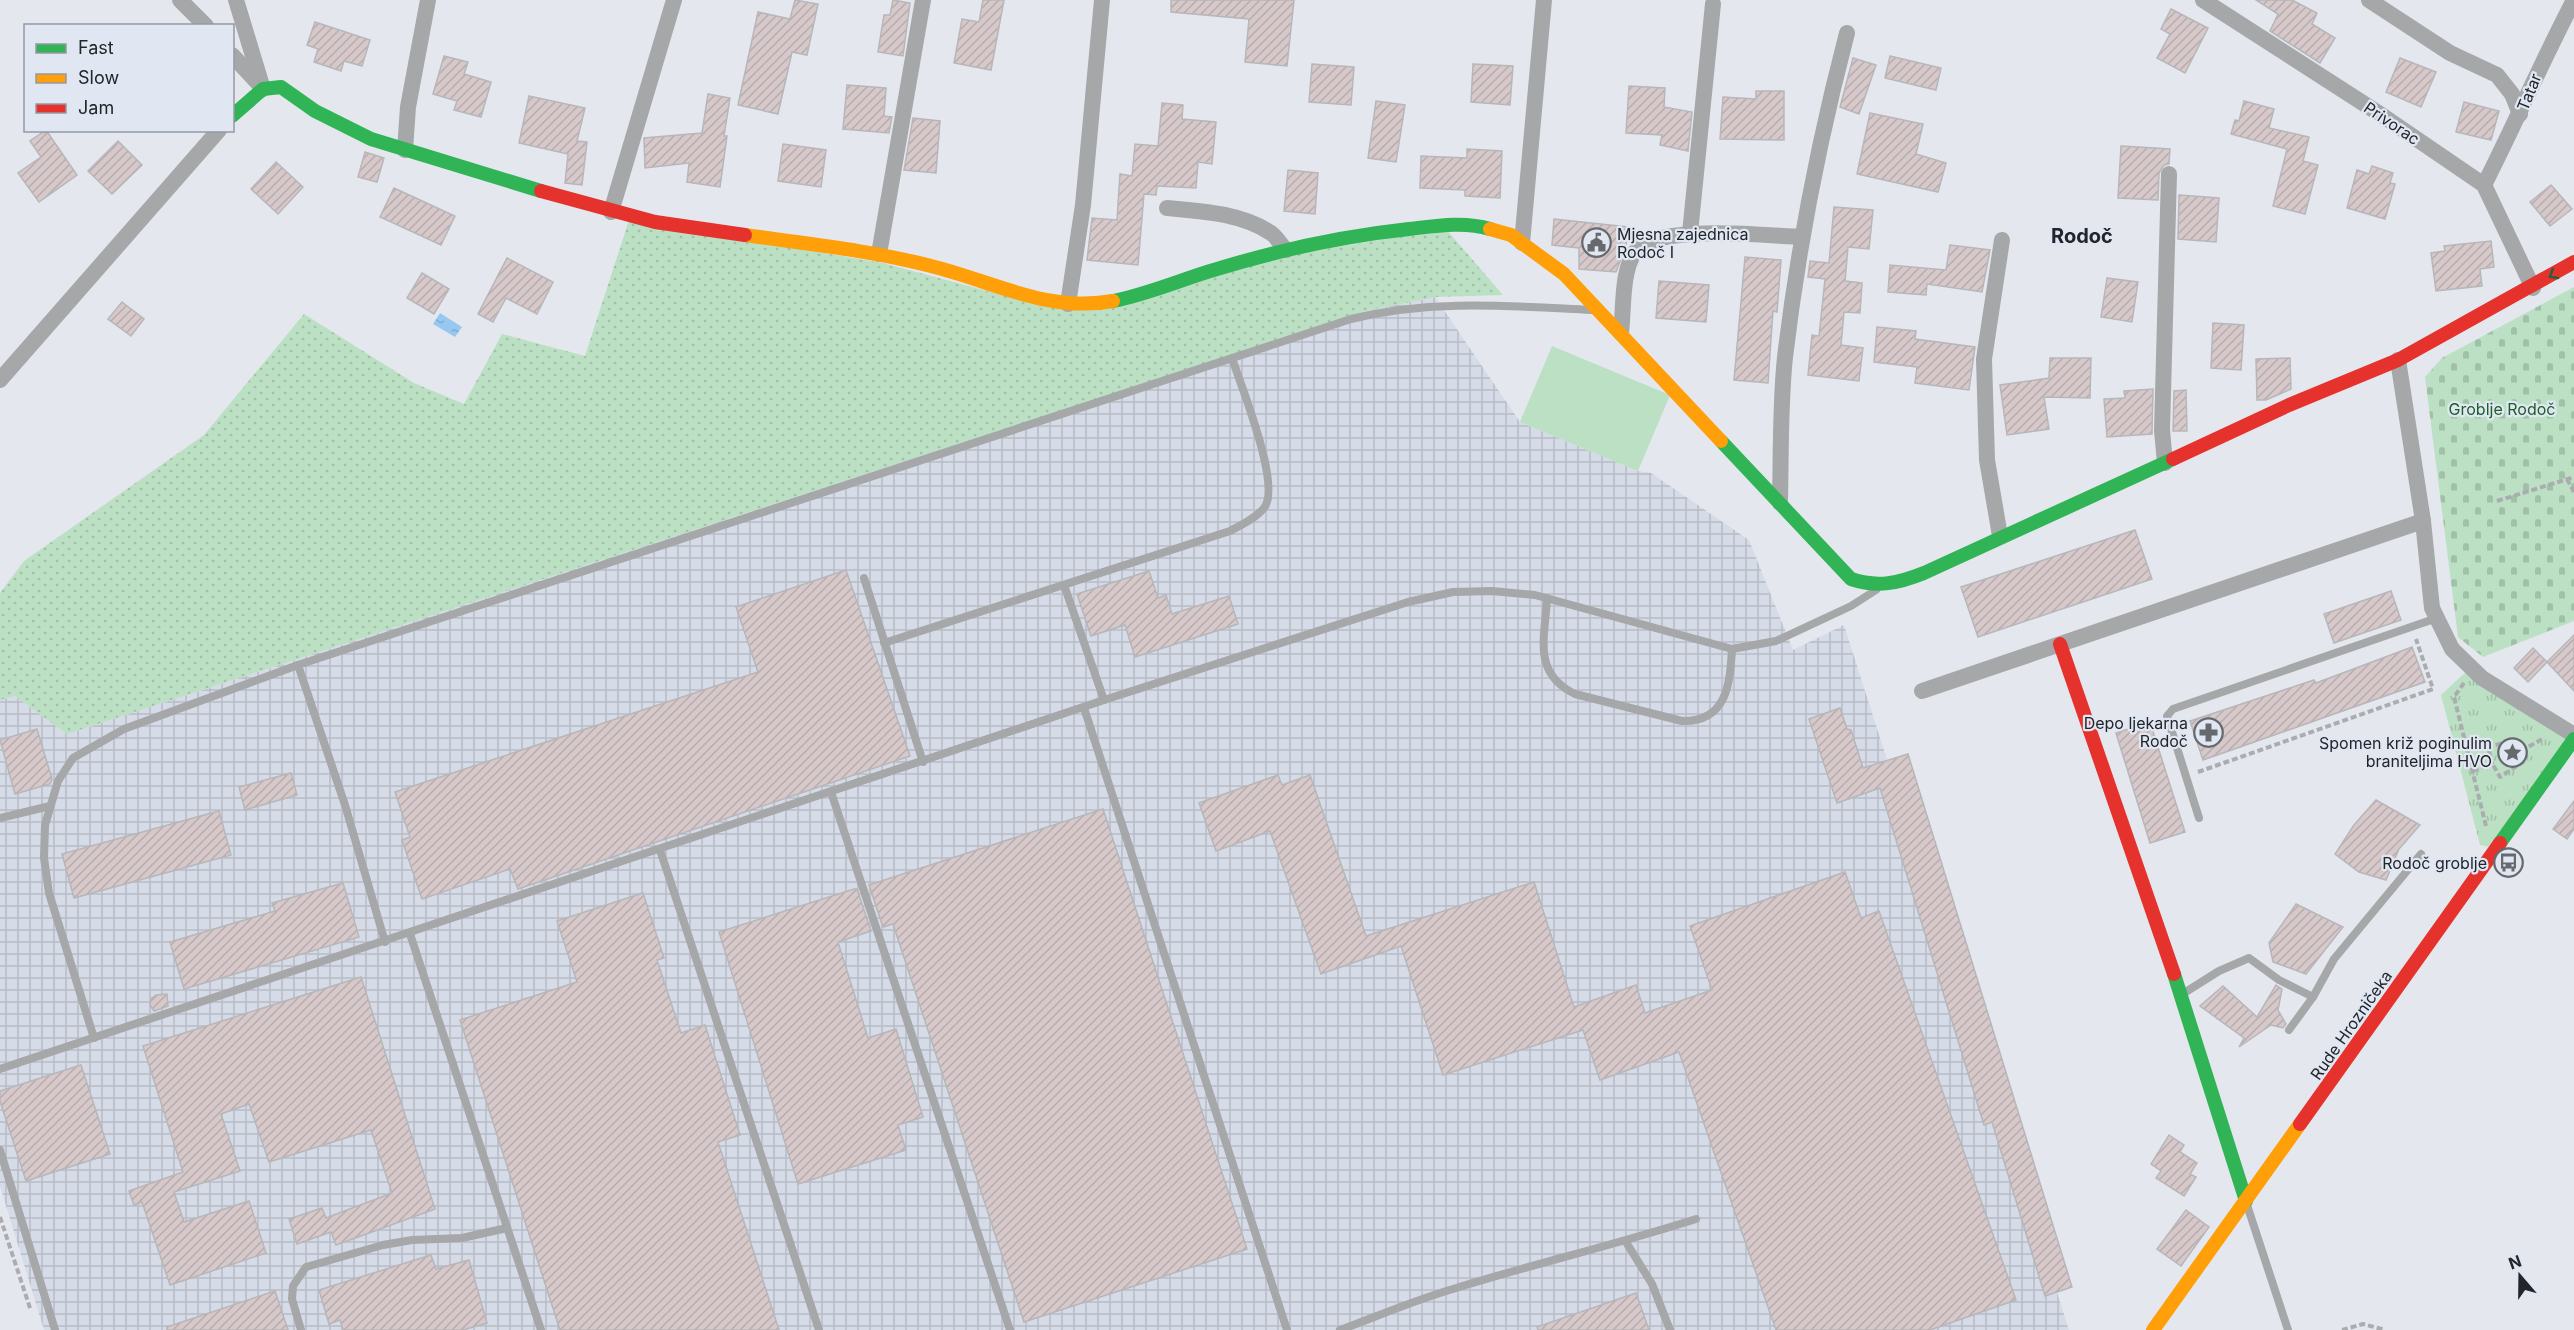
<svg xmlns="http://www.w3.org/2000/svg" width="2574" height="1330" viewBox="0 0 2574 1330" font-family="Inter,sans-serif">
  <defs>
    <pattern id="industrial-grid" width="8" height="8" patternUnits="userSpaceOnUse" patternTransform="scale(1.5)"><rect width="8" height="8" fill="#d5dbe7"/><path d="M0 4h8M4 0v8" fill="none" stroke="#b7bcc6"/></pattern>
    <pattern id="grass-dots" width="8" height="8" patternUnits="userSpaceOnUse" patternTransform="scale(1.5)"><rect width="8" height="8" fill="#bce0c3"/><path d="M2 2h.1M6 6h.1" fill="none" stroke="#a1c0a8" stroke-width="1.8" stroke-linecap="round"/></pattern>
    <pattern id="cemetery-stones" width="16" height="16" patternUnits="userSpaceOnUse" patternTransform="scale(1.5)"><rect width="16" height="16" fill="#bce0c3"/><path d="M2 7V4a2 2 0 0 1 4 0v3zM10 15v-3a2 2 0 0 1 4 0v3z" fill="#a1c0a8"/></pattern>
    <pattern id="park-tufts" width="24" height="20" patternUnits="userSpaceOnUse" patternTransform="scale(1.5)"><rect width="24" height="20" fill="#bce0c3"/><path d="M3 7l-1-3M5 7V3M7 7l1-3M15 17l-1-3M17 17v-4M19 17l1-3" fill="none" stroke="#a1c0a8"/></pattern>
    <pattern id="water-ripples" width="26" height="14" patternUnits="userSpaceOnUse" patternTransform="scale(1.5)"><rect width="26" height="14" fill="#96c8f2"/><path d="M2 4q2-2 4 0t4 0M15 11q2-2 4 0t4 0" fill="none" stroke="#81acd0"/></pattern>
    <pattern id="building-hatch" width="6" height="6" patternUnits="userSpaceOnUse" patternTransform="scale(1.5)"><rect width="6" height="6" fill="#d7c8ca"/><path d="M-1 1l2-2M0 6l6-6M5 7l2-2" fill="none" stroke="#b8acae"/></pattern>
  </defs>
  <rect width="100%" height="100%" fill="#e4e8ee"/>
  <path fill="url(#industrial-grid)" d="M 1435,297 L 1520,422 L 1638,471 L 1651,473 L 1749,540 L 1793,650 L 1844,625 L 2069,1330 L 44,1330 L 0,1186 L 0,700 L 15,696 L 67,734 L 1370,310 Z"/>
  <path fill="url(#grass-dots)" d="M 629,220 L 883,263 L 1051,308 L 1283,256 L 1446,229 L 1503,295 L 1435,297 L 1370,310 L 67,734 L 15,696 L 0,700 L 0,593 L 24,561 L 204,435 L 304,314 L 414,383 L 464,404 L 502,334 L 585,356 Z"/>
  <path fill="url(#cemetery-stones)" d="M 2574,287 L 2574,621 L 2483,657 L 2458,637 L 2425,377 L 2442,358 Z"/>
  <path fill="url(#park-tufts)" d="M 2471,667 L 2574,735 L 2497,848 L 2480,845 L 2441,695 Z"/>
  <path fill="#bce0c3" d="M 1552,346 L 1670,395 L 1638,471 L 1520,422 Z"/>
  <path fill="url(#water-ripples)" d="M 440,313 L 462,327 L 455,337 L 433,324 Z"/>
  <g fill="url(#building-hatch)" stroke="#b7b6b9" stroke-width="1.5">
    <path d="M 795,0 L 818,4 L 807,55 L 792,52 L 778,114 L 738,105 L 758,12 L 790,19 Z"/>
    <path d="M 893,0 L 910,3 L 903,56 L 878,52 L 884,15 L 890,15 Z"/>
    <path d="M 983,0 L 1004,0 L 991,70 L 954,63 L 962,19 L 979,22 Z"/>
    <path d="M 1171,0 L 1294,0 L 1287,66 L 1245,62 L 1249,19 L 1171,12 Z"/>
    <path d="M 2256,0 L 2292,0 L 2317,13 L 2312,24 L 2335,38 L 2320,63 L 2270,31 L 2278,14 Z"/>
    <path d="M 2171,9 L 2208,28 L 2185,73 L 2157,58 L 2170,34 L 2161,29 Z"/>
    <path d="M 315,22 L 370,40 L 362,66 L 344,61 L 341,71 L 314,62 L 318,49 L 307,45 Z"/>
    <path d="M 444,56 L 468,62 L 464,74 L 491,82 L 481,117 L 454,110 L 457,101 L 433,94 Z"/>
    <path d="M 1890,56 L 1941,68 L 1936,90 L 1885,78 Z"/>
    <path d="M 1853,58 L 1876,65 L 1859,114 L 1840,107 Z"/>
    <path d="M 2400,58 L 2436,72 L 2421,107 L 2386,92 Z"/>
    <path d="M 1312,64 L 1354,67 L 1351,105 L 1309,102 Z"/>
    <path d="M 1473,64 L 1513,66 L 1510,105 L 1471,102 Z"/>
    <path d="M 847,85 L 886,88 L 884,116 L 892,117 L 889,133 L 843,129 Z"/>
    <path d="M 1629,86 L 1665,88 L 1664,107 L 1692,112 L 1688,151 L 1660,145 L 1662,135 L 1626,133 Z"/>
    <path d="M 1756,91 L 1784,91 L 1784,140 L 1720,139 L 1723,97 L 1756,99 Z"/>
    <path d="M 708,94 L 730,98 L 724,136 L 727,136 L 720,187 L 687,182 L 689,163 L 645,168 L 644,138 L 702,133 Z"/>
    <path d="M 529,96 L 585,108 L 577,141 L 587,142 L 582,185 L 565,183 L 568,154 L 519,143 Z"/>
    <path d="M 1376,101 L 1405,105 L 1396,162 L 1368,158 Z"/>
    <path d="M 2244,101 L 2274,109 L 2269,128 L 2309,137 L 2303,161 L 2318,165 L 2305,214 L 2273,206 L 2287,149 L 2231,134 L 2235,120 L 2239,121 Z"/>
    <path d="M 2464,102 L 2499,111 L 2491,140 L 2456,132 Z"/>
    <path d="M 1162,103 L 1183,105 L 1182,119 L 1216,122 L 1212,164 L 1198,162 L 1196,188 L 1157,186 L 1156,195 L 1144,194 L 1138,265 L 1087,260 L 1092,218 L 1117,220 L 1120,174 L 1132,176 L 1135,144 L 1158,146 Z"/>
    <path d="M 1870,113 L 1923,124 L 1916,154 L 1946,163 L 1938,192 L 1857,174 Z"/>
    <path d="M 913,118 L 940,121 L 936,173 L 904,170 Z"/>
    <path d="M 46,130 L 77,175 L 39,202 L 18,173 L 41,157 L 30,141 Z"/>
    <path d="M 118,141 L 142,165 L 112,194 L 88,171 Z"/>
    <path d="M 783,144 L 826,150 L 821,187 L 778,181 Z"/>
    <path d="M 2121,146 L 2170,149 L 2169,164 L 2164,165 L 2159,173 L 2158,200 L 2118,198 Z"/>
    <path d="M 1467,149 L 1502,151 L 1500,198 L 1465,196 L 1465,190 L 1420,188 L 1421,156 L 1467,158 Z"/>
    <path d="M 365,152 L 384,158 L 377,182 L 358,177 Z"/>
    <path d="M 276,162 L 303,187 L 278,214 L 251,189 Z"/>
    <path d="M 2372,166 L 2393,173 L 2390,183 L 2395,184 L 2385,219 L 2347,208 L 2357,170 L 2369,174 Z"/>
    <path d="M 1288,170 L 1318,173 L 1315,214 L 1284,211 Z"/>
    <path d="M 2551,185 L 2572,209 L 2550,226 L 2530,202 Z"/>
    <path d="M 394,188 L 455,216 L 441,245 L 380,217 Z"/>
    <path d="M 2179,195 L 2219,198 L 2216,242 L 2178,239 Z"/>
    <path d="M 1834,207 L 1873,210 L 1869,249 L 1848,247 L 1845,281 L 1862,283 L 1860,313 L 1844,312 L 1841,345 L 1863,348 L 1859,381 L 1808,375 L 1812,335 L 1819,336 L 1825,279 L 1808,277 L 1810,261 L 1829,263 Z"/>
    <path d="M 1554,219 L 1628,227 L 1626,246 L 1616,272 L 1579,269 L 1579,248 L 1552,245 Z"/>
    <path d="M 2491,241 L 2494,267 L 2480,269 L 2482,286 L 2436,291 L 2431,253 L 2445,251 L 2444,246 Z"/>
    <path d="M 1950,245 L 1990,250 L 1982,292 L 1927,284 L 1926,295 L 1888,292 L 1890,265 L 1946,270 Z"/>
    <path d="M 1745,257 L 1781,260 L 1777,312 L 1773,311 L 1768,383 L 1734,380 Z"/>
    <path d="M 507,258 L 553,282 L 537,314 L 506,298 L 493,322 L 478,314 Z"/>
    <path d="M 422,273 L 449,289 L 434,314 L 407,298 Z"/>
    <path d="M 2107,278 L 2138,282 L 2132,322 L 2101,317 Z"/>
    <path d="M 1659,281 L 1709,285 L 1706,322 L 1656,318 Z"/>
    <path d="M 122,302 L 144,319 L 131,336 L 108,319 Z"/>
    <path d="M 2213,323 L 2244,325 L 2241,370 L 2211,368 Z"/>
    <path d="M 1877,327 L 1916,331 L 1915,339 L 1975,347 L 1969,390 L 1915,383 L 1917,367 L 1874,362 Z"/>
    <path d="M 2050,358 L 2091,358 L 2090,398 L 2044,397 L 2049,429 L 2007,435 L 2000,385 L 2049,378 Z"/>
    <path d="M 2290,358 L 2291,389 L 2266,400 L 2257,400 L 2256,359 Z"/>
    <path d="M 2153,389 L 2152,434 L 2107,437 L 2104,399 L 2125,398 L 2124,391 Z"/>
    <path d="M 2186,390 L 2187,431 L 2173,431 L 2174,391 Z"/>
    <path d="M 2135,530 L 2152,579 L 1978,637 L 1961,587 Z"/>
    <path d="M 846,570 L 910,756 L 518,889 L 510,869 L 422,899 L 402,840 L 410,837 L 395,792 L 758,672 L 736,607 Z"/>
    <path d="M 1149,571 L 1158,598 L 1166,595 L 1172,614 L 1229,596 L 1238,624 L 1135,657 L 1125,625 L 1091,636 L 1077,594 Z"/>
    <path d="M 2391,591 L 2401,620 L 2334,643 L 2324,614 Z"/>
    <path d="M 2574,635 L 2574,691 L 2547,662 Z"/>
    <path d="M 2412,647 L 2425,682 L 2203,760 L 2190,721 L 2314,680 L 2316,683 Z"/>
    <path d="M 2533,648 L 2547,662 L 2528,682 L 2514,668 Z"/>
    <path d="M 1840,708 L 1847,729 L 1851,730 L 1863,768 L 1908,754 L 2072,1287 L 2045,1296 L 1992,1122 L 1984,1125 L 1880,788 L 1837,803 L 1809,719 Z"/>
    <path d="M 2150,722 L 2185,832 L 2150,843 L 2116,733 Z"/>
    <path d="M 37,729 L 52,779 L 50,784 L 15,794 L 0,740 Z"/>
    <path d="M 291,773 L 297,795 L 245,810 L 239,787 Z"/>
    <path d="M 1278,775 L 1282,785 L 1310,775 L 1366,936 L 1534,882 L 1574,1007 L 1636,985 L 1645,1013 L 1712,990 L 1690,926 L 1845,872 L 1861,918 L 1879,911 L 2016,1300 L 1930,1330 L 1776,1330 L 1679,1052 L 1600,1080 L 1583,1030 L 1443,1075 L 1401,946 L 1321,974 L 1270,831 L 1216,851 L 1199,803 Z"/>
    <path d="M 2376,800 L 2420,825 L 2399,849 L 2386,880 L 2359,872 L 2335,854 L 2354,825 Z"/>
    <path d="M 2574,801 L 2574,829 L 2567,839 L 2553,829 Z"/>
    <path d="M 1103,809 L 1247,1249 L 1024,1322 L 893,924 L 883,927 L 869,885 Z"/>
    <path d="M 219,811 L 231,855 L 74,898 L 62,854 Z"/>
    <path d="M 343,883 L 359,937 L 184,989 L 170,942 L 275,911 L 272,903 Z"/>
    <path d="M 854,889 L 857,889 L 871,931 L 838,942 L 868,1038 L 896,1029 L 923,1117 L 898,1125 L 906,1150 L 798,1184 L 719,932 Z"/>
    <path d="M 643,893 L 664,958 L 657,960 L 681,1033 L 705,1025 L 740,1135 L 718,1142 L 779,1330 L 560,1330 L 460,1020 L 577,982 L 557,921 Z"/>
    <path d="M 2296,904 L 2343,927 L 2306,974 L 2273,962 L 2269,943 Z"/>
    <path d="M 361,977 L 435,1209 L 336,1245 L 331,1232 L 297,1244 L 289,1219 L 322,1208 L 326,1218 L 392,1193 L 371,1130 L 269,1162 L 249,1104 L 221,1114 L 240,1171 L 174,1192 L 184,1222 L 249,1201 L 266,1253 L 170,1285 L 142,1202 L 134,1205 L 129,1191 L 183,1172 L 143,1046 Z"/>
    <path d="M 2276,985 L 2282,989 L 2278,1010 L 2286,1024 L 2283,1028 L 2271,1025 L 2239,1047 L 2244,1038 L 2200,1006 L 2223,986 L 2257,1017 Z"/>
    <path d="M 167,994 L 168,1006 L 154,1011 L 150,1005 L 151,999 L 156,995 Z"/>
    <path d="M 81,1065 L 110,1154 L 26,1181 L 0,1101 L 0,1091 Z"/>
    <path d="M 2169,1135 L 2184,1145 L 2180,1152 L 2197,1163 L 2190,1174 L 2196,1177 L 2184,1196 L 2156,1178 L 2161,1171 L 2151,1164 Z"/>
    <path d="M 2186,1210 L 2209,1227 L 2181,1266 L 2157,1249 Z"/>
    <path d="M 431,1255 L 436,1269 L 469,1260 L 487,1323 L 463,1330 L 343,1330 L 340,1320 L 329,1324 L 319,1290 Z"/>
    <path d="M 275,1291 L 288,1330 L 167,1330 L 167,1327 Z"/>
    <path d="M 1636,1293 L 1649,1330 L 1538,1330 L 1537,1327 Z"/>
  </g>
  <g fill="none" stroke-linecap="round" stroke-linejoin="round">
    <g stroke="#abacb0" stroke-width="4" stroke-dasharray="6 3" stroke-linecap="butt">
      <path d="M 2567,479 L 2574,492"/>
      <path d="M 2497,501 L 2574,477"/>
      <path d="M 2464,683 L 2454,697 L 2486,826"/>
      <path d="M 2521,751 L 2544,738"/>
      <path d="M 2473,771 L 2492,763 L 2488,747 L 2515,740 L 2526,760 L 2500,777 L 2492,763"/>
      <path d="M 2198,772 L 2433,689 L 2416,639"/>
      <path d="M 0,1217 L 31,1311"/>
      <path d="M 2342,1330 L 2363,1324 L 2385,1330"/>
    </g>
    <g stroke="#a5a7a9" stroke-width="8">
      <path d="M 864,578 L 923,762"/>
      <path d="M 1064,585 L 1104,700"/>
      <path d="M 1547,598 C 1545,638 1532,673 1575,694 L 1682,721 C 1727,722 1730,684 1732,649"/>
      <path d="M 884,643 L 1230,531 C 1241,525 1255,519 1264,508 C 1282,486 1241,386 1232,358"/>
      <path d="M 298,665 L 1351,319 C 1432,299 1508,306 1591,310"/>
      <path d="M 1084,708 L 1287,1330"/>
      <path d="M 831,792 L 1010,1330"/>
      <path d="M 0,818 L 50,806"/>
      <path d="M 2199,818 L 2167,716 L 2173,709 L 2437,618"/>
      <path d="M 660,850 L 819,1330"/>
      <path d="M 410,934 L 541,1330"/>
      <path d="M 2184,993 L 2219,971 L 2249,958 L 2279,980 L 2313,997 L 2289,1030"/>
      <path d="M 2313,997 L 2334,959 L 2421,854"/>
      <path d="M 94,1038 L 49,893 L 44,858 L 45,825 L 58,781 L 73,758 L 124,729 L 298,665 L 345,805 L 385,942"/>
      <path d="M 0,1069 L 1104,700 L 1408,602 L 1453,592 L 1492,591 L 1535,595 L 1732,649 L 1776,641 L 1851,606 L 1876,590"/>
      <path d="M 0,1150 L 55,1330"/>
      <path d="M 2247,1205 L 2288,1330"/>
      <path d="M 1626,1242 L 1652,1284 L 1670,1330"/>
      <path d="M 301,1330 L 292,1299 L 293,1286 L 306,1267 L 383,1245 L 412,1240 L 462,1238 L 507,1228"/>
      <path d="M 1340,1330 C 1378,1316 1415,1300 1453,1289 C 1533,1264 1615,1245 1696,1219"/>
    </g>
    <g stroke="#a5a7a9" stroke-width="16">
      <path d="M 180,0 L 206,26"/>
      <path d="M 236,0 L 263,89"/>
      <path d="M 2203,0 L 2383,116 L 2484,185 L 2533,288"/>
      <path d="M 2369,0 L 2450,53 L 2497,75 L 2512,94 L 2520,114"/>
      <path d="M 232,55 L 258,83"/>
      <path d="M 405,150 L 408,107 L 428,0"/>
      <path d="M 2484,185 C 2515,124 2542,61 2574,0"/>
      <path d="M 1167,208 C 1201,211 1241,213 1271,233 C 1276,236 1281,245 1286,250"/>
      <path d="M 611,212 L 674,0"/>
      <path d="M 1690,233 L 1713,4"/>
      <path d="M 1522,243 L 1544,0"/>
      <path d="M 879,254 L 923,0"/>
      <path d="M 1068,304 L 1083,205 L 1102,0"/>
      <path d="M 1621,333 C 1624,309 1621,272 1635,252 C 1656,223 1767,236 1802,237"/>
      <path d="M 2398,360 L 2423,521 L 2432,608 L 2452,649 L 2482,678 L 2574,735"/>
      <path d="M 0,380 L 219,130"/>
      <path d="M 2165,463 L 2162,430 L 2169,174"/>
      <path d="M 1780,503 C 1781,455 1780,405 1785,357 C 1798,248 1819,140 1847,33"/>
      <path d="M 2000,536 L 1987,460 L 1984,359 L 2002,240"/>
      <path d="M 1922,691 L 2423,521"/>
    </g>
    <g stroke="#30b455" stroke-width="14">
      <path d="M 232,116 L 263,89 L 281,87 L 315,111 L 371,139 L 541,191"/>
      <path d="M 1113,301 C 1149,294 1182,279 1217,269 C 1279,250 1344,236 1409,229 C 1435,226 1464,221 1490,229"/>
      <path d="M 1721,441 L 1851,579 C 1878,588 1899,583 1924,573 L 2173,459"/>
      <path d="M 2500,843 L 2574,739"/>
      <path d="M 2174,974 L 2246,1201"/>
    </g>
    <g stroke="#ff9f0a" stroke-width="14">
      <path d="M 1490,229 L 1511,235 L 1564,274 L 1721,441"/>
      <path d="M 745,235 C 807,244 870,250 931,266 C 992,281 1048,313 1113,301"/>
      <path d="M 2153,1330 L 2300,1124"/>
    </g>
    <g stroke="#e5322d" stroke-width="14">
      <path d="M 541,191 L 655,222 L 745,235"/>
      <path d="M 2173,459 L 2289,405 L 2398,360 L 2574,262"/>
      <path d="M 2060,644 L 2174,974"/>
      <path d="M 2300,1124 L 2500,843"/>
    </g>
  </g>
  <defs><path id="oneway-chevron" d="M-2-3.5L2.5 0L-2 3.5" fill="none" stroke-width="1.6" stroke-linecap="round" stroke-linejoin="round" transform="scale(1.5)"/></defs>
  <use stroke="#285e3b" href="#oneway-chevron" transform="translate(2553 275) rotate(149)"/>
  <defs>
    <symbol id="civic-ring" viewBox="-11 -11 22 22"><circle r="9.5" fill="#e0e7f2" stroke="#66696e" stroke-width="1.5"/><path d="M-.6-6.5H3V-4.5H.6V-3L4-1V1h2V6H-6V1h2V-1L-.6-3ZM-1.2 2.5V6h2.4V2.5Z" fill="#66696e"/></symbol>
    <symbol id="pharmacy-ring" viewBox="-11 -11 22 22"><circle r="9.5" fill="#e0e7f2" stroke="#66696e" stroke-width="1.5"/><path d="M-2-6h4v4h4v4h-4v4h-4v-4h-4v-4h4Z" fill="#66696e"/></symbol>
    <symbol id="sight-ring" viewBox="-11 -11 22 22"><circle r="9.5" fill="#e0e7f2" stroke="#66696e" stroke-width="1.5"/><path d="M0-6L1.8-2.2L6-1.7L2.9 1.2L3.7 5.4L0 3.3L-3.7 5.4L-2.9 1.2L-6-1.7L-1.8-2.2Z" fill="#66696e"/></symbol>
    <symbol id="bus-ring" viewBox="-11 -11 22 22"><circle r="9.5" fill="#e0e7f2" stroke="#66696e" stroke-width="1.5"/><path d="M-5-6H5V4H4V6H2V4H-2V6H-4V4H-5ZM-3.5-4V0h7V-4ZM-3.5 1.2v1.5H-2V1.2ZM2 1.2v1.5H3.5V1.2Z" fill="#66696e"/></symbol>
  </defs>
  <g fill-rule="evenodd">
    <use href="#civic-ring" x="1580" y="226" width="33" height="33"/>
    <use href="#pharmacy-ring" x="2192" y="716" width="33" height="33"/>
    <use href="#sight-ring" x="2496" y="736" width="33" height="33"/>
    <use href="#bus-ring" x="2492" y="846" width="33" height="33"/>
  </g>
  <g text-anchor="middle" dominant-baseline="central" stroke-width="4.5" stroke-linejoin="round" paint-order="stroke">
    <g font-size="16" fill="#222529" stroke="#e0e7f2">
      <text transform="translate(2529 92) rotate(-68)">Tatar</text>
      <text transform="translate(2392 123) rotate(34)">Privorac</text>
      <text transform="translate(2351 1025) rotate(-55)">Rude Hrozničeka</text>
    </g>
    <g font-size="16" fill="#222529" stroke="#e0e7f2" text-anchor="end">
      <text x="1617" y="234" text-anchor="start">Mjesna zajednica<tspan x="1617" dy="18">Rodoč I</tspan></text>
      <text x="2188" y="723">Depo ljekarna<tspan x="2188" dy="18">Rodoč</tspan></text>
      <text x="2492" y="743">Spomen križ poginulim<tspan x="2492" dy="18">braniteljima HVO</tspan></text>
      <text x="2487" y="863">Rodoč groblje</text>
    </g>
    <g font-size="16" fill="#1c6029" stroke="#e0e7f2">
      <text x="2502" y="409">Groblje Rodoč</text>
    </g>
    <g font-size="20" font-weight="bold" fill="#222529" stroke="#e0e7f2">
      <text x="2082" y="236">Rodoč</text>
    </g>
  </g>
  <rect x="24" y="24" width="210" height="108" fill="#e0e7f2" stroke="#9499a2" stroke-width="1.5"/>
  <rect x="36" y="44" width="30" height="9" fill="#30b455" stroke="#9499a2" stroke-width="1.5"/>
  <text x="78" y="54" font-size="18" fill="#222529">Fast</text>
  <rect x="36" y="74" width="30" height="9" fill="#ff9f0a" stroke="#9499a2" stroke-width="1.5"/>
  <text x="78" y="84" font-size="18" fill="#222529">Slow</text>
  <rect x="36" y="104" width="30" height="9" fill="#e5322d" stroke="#9499a2" stroke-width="1.5"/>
  <text x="78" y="114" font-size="18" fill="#222529">Jam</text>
  <g transform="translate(2520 1276) rotate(340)" stroke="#e0e7f2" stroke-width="4.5" paint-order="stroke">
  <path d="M0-4.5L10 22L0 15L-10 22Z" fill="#222529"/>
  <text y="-9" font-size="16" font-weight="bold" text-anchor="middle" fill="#222529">N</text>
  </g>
</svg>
